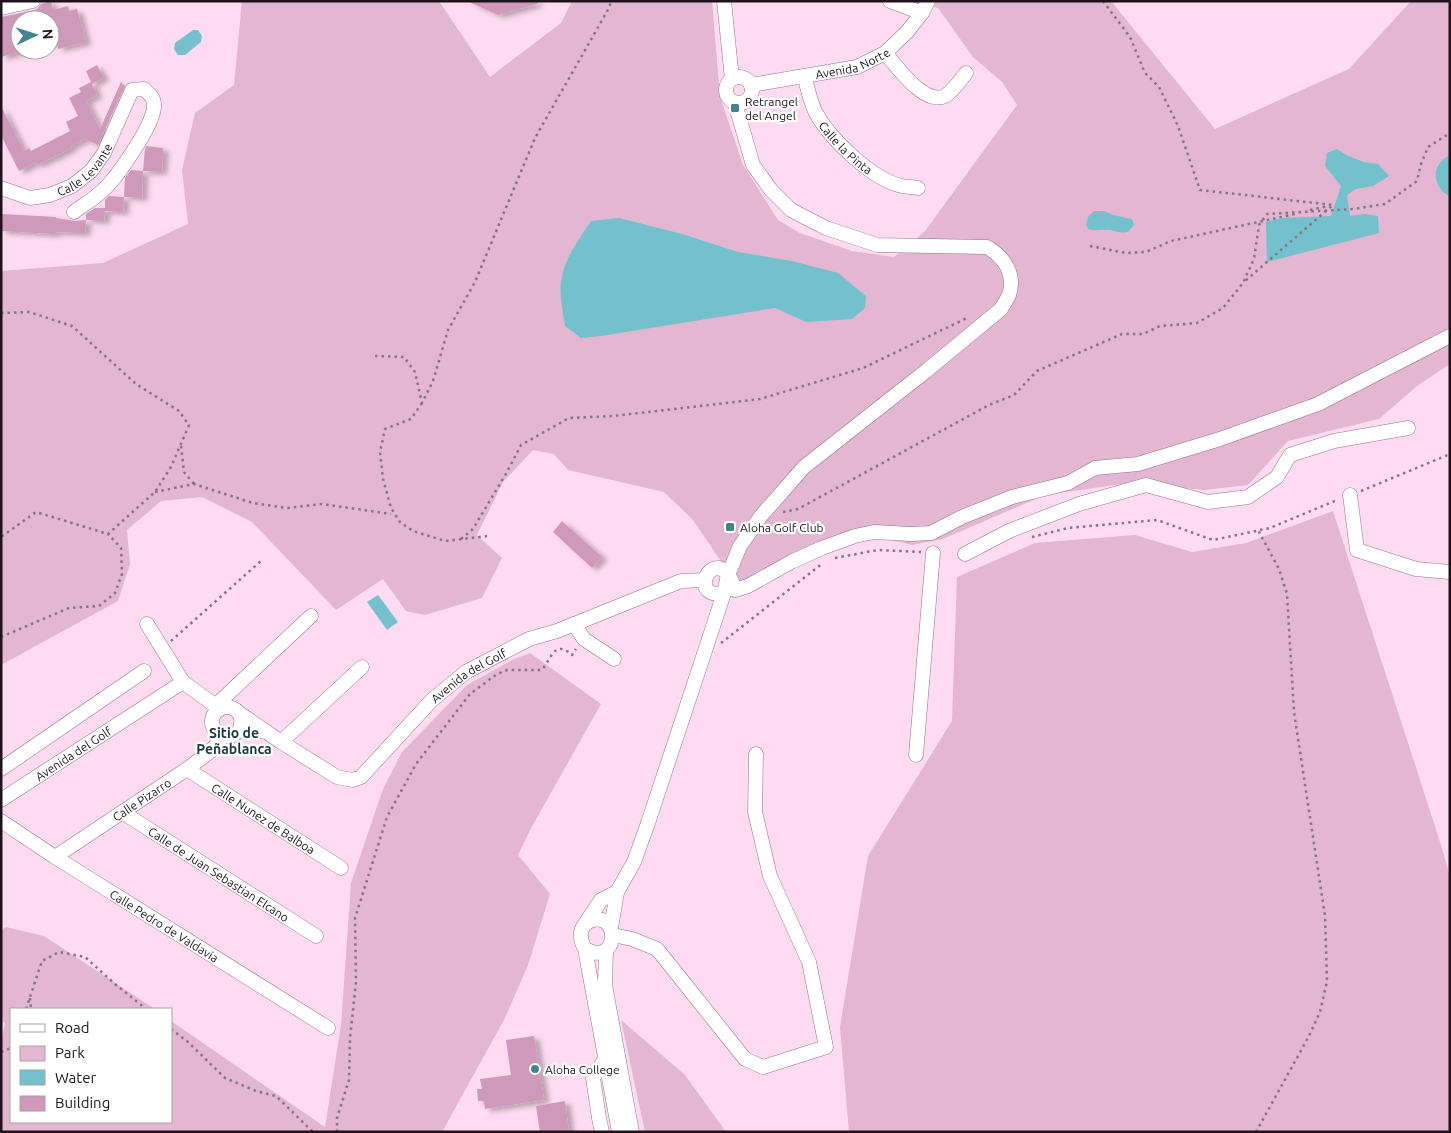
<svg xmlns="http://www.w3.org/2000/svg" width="1451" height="1133" viewBox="0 0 1451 1133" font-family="Ubuntu,sans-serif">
  <defs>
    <filter id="shadow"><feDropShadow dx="5.5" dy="3" stdDeviation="2.5" flood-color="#0004"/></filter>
  </defs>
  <rect width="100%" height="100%" fill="#fedbf0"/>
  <g fill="#e3b6d1">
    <path d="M 242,1 L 439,1 L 490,77 L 561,23 L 572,1 L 712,1 L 720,97 L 743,165 L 778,220 L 800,233 L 852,251 L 894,257 L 925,231 L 1017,105 L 1002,82 L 973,57 L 938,8 L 910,1 L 1111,1 L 1215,129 L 1349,69 L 1411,1 L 1450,1 L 1450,364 L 1417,386 L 1379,419 L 1288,441 L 1248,485 L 1204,490 L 1128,483 L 1045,495 L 943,539 L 912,545 L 859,532 L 737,585 L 693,520 L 664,492 L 568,470 L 554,454 L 533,450 L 503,482 L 477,535 L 502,558 L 482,598 L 425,615 L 406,611 L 383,579 L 336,610 L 252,522 L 202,497 L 161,501 L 127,530 L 130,564 L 118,601 L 1,665 L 1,271 L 103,263 L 188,224 L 182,170 L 195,113 L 234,85 Z"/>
    <path d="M 1333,511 L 1441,845 L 1450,877 L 1450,1132 L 849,1132 L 840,1027 L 868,856 L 952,721 L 957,577 L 1035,543 L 1135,535 L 1192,552 L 1246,543 Z"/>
    <path d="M 530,653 L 601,704 L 530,830 L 518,855 L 550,894 L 528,965 L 505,1018 L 442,1132 L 1,1132 L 1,1040 L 5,1023 L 1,1020 L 1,930 L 6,927 L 44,936 L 155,1009 L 11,1009 L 11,1122 L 171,1122 L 171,1021 L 325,1127 L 341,1025 L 351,883 L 383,789 L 402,752 L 467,685 L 514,659 Z"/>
    <path d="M 621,1020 L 685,1075 L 726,1132 L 645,1132 Z"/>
  </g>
  <g fill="#73c1cd">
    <path d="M 193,30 L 198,30 L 202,36 L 201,42 L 185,55 L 178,55 L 174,49 L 175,43 Z"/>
    <path d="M 1337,149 L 1348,156 L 1364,162 L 1378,164 L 1389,176 L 1373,186 L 1356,189 L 1347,195 L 1350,216 L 1365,214 L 1378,216 L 1379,233 L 1267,262 L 1266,222 L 1282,218 L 1331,216 L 1341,186 L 1325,166 L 1327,153 Z"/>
    <path d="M 1450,155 L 1450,197 C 1432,186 1430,165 1450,155 Z"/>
    <path d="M 1094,211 L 1104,211 L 1113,215 L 1132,219 L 1134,225 L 1128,232 C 1121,233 1118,232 1111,230 C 1103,229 1096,232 1088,229 L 1086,225 L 1088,217 Z"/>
    <path d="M 619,218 L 682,234 L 738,252 L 792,261 L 838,273 L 866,296 L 865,308 L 852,319 L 806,322 L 775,308 L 601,336 L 581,338 L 565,326 C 562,308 558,289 563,272 C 567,255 582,235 591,221 Z"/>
    <path d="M 378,595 L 398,622 L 387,630 L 367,602 Z"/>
  </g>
  <g fill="#cf99ba" filter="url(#shadow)">
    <path d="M 51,1 L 53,10 L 68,6 L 69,11 L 77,9 L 86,42 L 58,49 L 57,42 L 50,44 L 50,20 L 20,20 L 20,52 L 1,57 L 1,17 L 35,10 L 38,8 L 41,4 Z"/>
    <path d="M 467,1 L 537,1 L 537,4 L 498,15 Z"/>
    <path d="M 97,65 L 104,78 L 92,84 L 97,95 L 86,101 L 100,129 L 121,82 L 125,86 L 98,145 L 85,139 L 71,146 L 72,148 L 37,165 L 36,162 L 19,171 L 1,135 L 1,106 L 24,151 L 29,148 L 31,151 L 70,131 L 66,122 L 78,116 L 69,98 L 81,92 L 79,88 L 91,82 L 86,71 Z"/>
    <path d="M 146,146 L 163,148 L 162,172 L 143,171 L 145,149 Z"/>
    <path d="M 131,170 L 143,171 L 142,198 L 124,197 L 125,178 Z"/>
    <path d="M 109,196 L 124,197 L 123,212 L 105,211 L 104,221 L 86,220 L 86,214 L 95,208 L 105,208 L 105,200 Z"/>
    <path d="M 1,214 L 56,217 L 56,218 L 75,221 L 86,220 L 85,233 L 55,232 L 55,234 L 1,231 Z"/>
    <path d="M 562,521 L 602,557 L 592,568 L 553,532 Z"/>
    <path d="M 534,1036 L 544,1100 L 485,1109 L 484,1101 L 478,1101 L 477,1089 L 482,1089 L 480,1079 L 511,1075 L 506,1040 Z"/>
    <path d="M 565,1101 L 569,1132 L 540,1132 L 536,1106 Z"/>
  </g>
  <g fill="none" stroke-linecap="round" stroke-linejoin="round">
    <defs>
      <g id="minor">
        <path d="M 724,1 L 732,79"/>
        <path d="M 890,1 L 922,13"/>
        <path d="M 1,8 L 33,1"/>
        <path d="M 885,53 C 897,66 924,106 945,96 C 953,91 960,81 966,73"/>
        <path id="s1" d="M 804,76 C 808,88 810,102 816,113 C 830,139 873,180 902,186 C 907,187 913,187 918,188"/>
        <circle cx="739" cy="90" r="13"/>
        <path id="s2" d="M 751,85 L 857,67 L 885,53 L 907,32 L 922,13 L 928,1"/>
        <path id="s3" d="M 1,188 L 30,198 L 50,195 L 72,186 L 91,171 L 104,153 L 132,90 L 144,89 C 149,94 154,97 154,105 C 156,122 116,179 102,191 C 94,199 83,205 74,212"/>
        <path d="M 1350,495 L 1357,550 L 1416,569 L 1450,572"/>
        <path d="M 965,554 L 1009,531 L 1079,504 L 1146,485 L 1208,502 L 1248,497 L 1277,477 L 1290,455 L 1334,441 L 1408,428"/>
        <path d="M 724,593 C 691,600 707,555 726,572 C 731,577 733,584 735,590 L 748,586 L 791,562 L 822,548 L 855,536 L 874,532 L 911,534 L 931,533 L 962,517 L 1012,497 L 1068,483 L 1095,468 L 1138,464 L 1220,439 L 1318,404 L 1450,336"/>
        <path d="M 147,624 L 183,682 L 220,709"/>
        <path d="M 574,624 L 584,639 L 614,659"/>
        <path d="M 215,706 L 311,616"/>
        <path id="s4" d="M 239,713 L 281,742 L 337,777 L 353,780 L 361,777 L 432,700 L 466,672 L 529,639 L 557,631 L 681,581 L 704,580"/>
        <path d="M 239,731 C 243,722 242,712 232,708 C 218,703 205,720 216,731 C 220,736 227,738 233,735 C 236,734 237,732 240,731 C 245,729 260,731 267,732"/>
        <path d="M 281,742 L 362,667"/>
        <path d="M 916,755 L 933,553"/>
        <path d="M 1,769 L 144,671"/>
        <path id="s5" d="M 187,769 L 341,868"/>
        <path id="s6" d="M 1,800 L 183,682"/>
        <path id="s7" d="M 122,812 L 316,936"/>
        <path id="s8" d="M 1,821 L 55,857 L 328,1028"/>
        <path id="s9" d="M 55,857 L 187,769 L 212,750 L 223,736"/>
        <path d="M 585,924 L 601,900 L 617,892"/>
        <path d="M 611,928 L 617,892 L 634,862 L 648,823 L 703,657 L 724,593 L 728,575 L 740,546 L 761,516 L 804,467 L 926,371 L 1001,309 C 1003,305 1007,300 1009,295 C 1016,274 1004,257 987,247 L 877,245 L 826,228 L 791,210 L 771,190 L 753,165 L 735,103"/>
        <path d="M 613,935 L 632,939 L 657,949 L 745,1059 L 763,1067 L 826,1047 L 809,962 L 770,876 L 755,812 L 756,754"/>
        <path d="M 585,949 C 619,967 620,913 593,920 C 578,924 579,939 585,949 L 619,1132"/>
        <path d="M 606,950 L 605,985 L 632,1132"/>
        <path d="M 602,1132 L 599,1118 L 593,1078 L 605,1059"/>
      </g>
    </defs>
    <use href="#minor" stroke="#937487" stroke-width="15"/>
    <g stroke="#897380" stroke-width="2.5" stroke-dasharray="2.5 4" stroke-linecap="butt">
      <path d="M 1103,1 L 1130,37 L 1145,73 L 1159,87 L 1178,126 L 1200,190 L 1333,205 L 1245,281"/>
      <path d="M 1310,210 L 1329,206"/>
      <path d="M 1090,246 L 1126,253 L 1146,252 L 1171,241 L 1295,214"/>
      <path d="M 1,313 L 29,312 L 72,326 L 136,384 L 179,411 L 189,425 L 171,467 L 155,492 L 108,534 L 36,512 L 1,537"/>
      <path d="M 375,356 L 404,357 L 415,372 L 422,403 L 433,381 L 448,330 L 475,282 L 535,138 L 609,8 L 611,1"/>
      <path d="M 422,403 L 411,419 L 385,429 L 380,452 L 383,479 L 391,508 L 400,522 L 413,531 L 445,541 L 488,536"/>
      <path d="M 181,446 L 184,472 L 194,484"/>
      <path d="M 1361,491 L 1450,454"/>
      <path d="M 155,492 L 194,484 L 253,503 L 287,508 L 322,504 L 391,514"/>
      <path d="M 783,512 L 798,509 L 989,405 L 1014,395 L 1037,371 L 1122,334 L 1143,334 L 1160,326 L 1197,323 L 1223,308 L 1243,283 L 1254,259 L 1259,225 L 1267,214 L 1353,209 L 1385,204 L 1417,181 L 1421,164 L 1428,147 L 1450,133"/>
      <path d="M 1032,537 L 1068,528 L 1157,520 L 1213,540 L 1270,528 L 1337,500"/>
      <path d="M 461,539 L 473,529 L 507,472 L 521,445 L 569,418 L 613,416 L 760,399 L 863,368 L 969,317"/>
      <path d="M 835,558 L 878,550 L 921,552"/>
      <path d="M 1,637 L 69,608 L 99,606 L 115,593 L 122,574 L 121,548 L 108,534"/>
      <path d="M 171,641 L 262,560"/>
      <path d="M 721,643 L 823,563"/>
      <path d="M 30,998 L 31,1009"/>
      <path d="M 26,1009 L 42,961 L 59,952 L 85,957 L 115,984 L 146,1009"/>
      <path d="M 171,1029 L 188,1042 L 225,1078 L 256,1091 L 276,1096 L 313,1132"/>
      <path d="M 1,1052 L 11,1048"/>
      <path d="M 337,1132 L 337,1118 L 349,1080 L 350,1038 L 356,982 L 355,918 L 387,817 L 416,764 L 470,694 L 497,674 L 507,670 L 541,670 C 550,664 553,637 572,655 L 576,649"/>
      <path d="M 1256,1132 L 1309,1036 L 1320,1012 L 1327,981 L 1325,916 L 1294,712 L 1287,594 L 1279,569 L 1258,530"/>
    </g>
    <use href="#minor" stroke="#fff" stroke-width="14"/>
  </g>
  <g fill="#3f8690" stroke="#fff" stroke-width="2">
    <rect x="730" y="103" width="10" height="10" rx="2.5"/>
    <rect x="725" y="522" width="10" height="10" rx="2.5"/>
    <circle cx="535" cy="1069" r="5"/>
  </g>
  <g text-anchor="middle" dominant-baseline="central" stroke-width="4.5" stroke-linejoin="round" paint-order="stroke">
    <g font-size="12" fill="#1e131a" stroke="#fff">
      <text stroke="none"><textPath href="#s2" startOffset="104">Avenida Norte</textPath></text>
      <text stroke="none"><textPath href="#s1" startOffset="85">Calle la Pinta</textPath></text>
      <text stroke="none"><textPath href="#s3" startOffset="95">Calle Levante</textPath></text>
      <text stroke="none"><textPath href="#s4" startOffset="291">Avenida del Golf</textPath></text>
      <text stroke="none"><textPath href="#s6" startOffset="86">Avenida del Golf</textPath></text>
      <text stroke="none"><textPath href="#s9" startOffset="104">Calle Pizarro</textPath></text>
      <text stroke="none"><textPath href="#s5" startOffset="91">Calle Nunez de Balboa</textPath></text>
      <text stroke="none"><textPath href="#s7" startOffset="115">Calle de Juan Sebastian Elcano</textPath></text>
      <text stroke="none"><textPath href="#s8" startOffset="194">Calle Pedro de Valdavia</textPath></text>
    </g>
    <g font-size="12" fill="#1e131a" stroke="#fff" text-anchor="start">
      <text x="745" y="101">Retrangel<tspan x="745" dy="14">del Angel</tspan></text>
      <text x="740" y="527">Aloha Golf Club</text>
      <text x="545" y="1069">Aloha College</text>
    </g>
    <g font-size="14" font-weight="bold" fill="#183a3f" stroke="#fff">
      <text x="234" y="733">Sitio de<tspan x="234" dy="16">Peñablanca</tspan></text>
    </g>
  </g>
  <rect width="1451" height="1133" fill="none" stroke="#1e131a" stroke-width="5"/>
  <rect x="10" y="1008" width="162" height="115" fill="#ffffff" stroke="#a5a1a3"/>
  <rect x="20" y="1024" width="25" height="8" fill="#ffffff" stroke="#a5a1a3"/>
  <text x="55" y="1033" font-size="15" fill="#1e131a">Road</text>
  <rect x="20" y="1046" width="25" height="15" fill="#e3b6d1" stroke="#a5a1a3"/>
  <text x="55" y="1058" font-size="15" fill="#1e131a">Park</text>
  <rect x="20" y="1070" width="25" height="15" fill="#73c1cd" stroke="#a5a1a3"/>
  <text x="55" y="1083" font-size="15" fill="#1e131a">Water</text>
  <rect x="20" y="1096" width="25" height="15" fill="#cf99ba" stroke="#a5a1a3"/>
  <text x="55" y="1108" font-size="15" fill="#1e131a">Building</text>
  <g transform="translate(35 35) rotate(86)"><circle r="24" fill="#ffffff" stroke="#a5a1a3"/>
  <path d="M0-4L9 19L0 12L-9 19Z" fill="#3f8690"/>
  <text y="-8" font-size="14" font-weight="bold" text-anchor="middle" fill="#1e131a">N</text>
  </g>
</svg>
